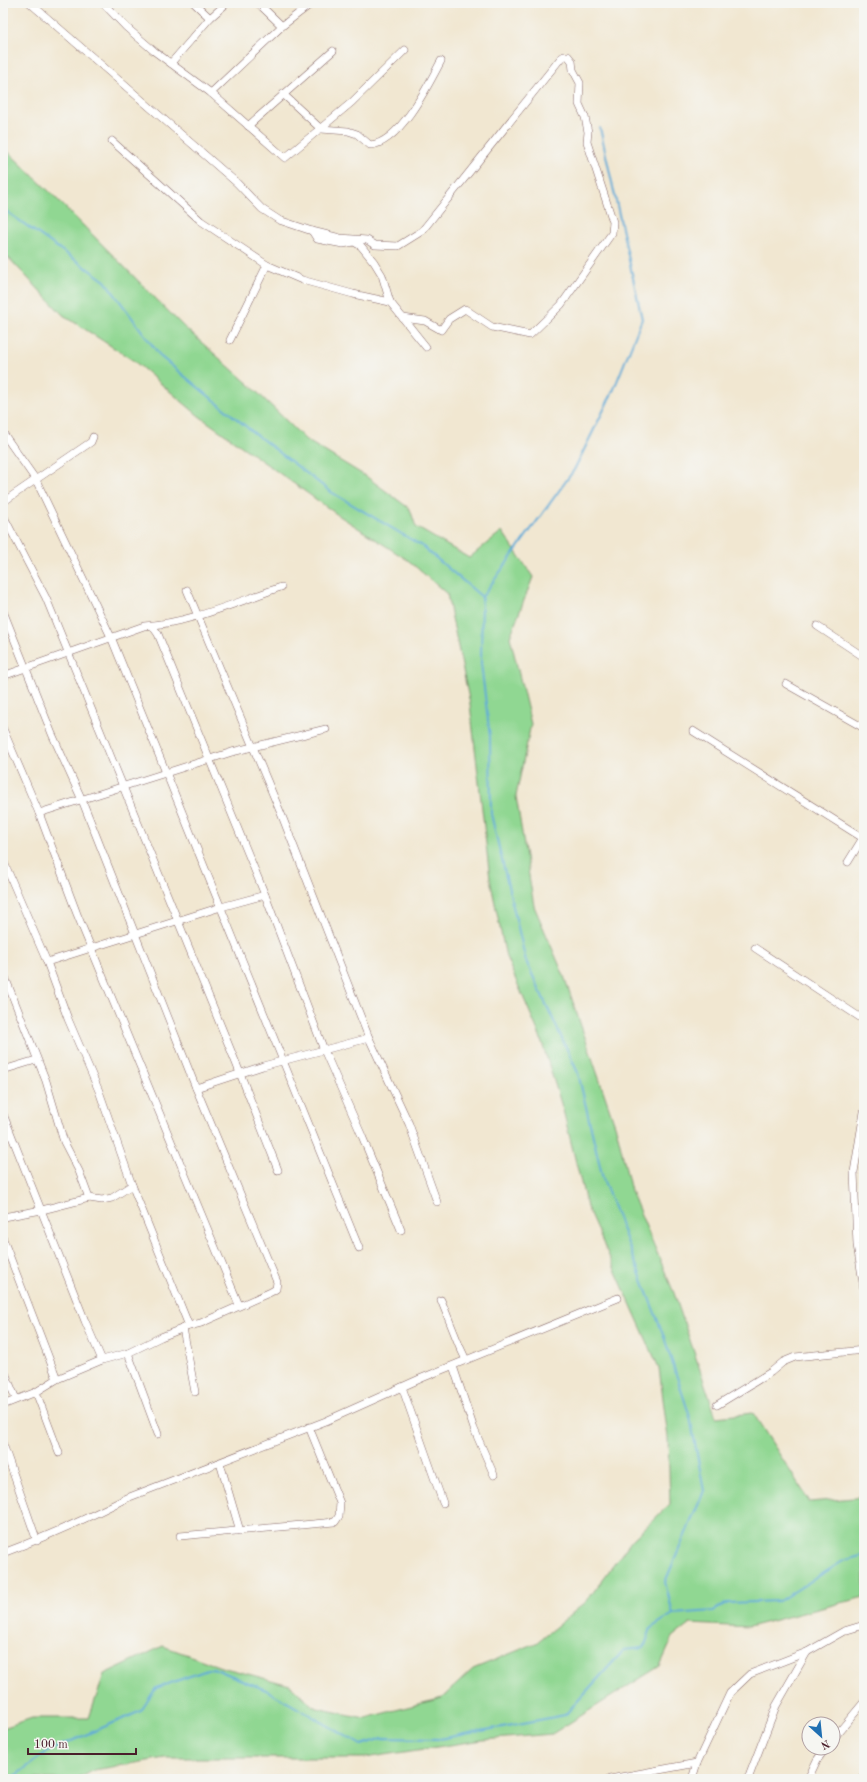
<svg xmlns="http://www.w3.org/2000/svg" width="867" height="1782" viewBox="0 0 867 1782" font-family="'Old Standard TT',serif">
  <rect width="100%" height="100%" fill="#f6f6f2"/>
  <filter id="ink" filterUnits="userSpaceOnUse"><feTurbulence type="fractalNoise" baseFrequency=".025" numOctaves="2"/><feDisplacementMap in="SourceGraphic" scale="8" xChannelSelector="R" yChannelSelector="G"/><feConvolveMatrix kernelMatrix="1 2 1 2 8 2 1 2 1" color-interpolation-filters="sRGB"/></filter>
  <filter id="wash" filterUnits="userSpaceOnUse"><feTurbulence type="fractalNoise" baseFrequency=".012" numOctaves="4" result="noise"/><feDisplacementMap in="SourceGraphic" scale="16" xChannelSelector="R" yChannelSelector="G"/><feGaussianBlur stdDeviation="0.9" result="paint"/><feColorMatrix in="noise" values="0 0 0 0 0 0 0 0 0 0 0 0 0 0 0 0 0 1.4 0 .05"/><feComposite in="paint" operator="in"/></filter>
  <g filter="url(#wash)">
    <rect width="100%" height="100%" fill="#f1e7d1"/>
    <path fill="#90d792" stroke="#6d7b5e" d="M 3,147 L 53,195 L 184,327 L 252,387 L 306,440 L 367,477 L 410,509 L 416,527 L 469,558 L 502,531 L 533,577 L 510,637 L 531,724 L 516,796 L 534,906 L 564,976 L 617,1131 L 631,1191 L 674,1293 L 716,1417 L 753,1413 L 810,1502 L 864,1497 L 864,1597 L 749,1627 L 690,1624 L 673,1637 L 660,1666 L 552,1734 L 483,1740 L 365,1758 L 165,1758 L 94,1770 L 78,1779 L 3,1779 L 3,1728 L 32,1718 L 89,1718 L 104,1674 L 163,1646 L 221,1667 L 290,1685 L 316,1708 L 365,1718 L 442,1698 L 473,1669 L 536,1643 L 586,1602 L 632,1540 L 670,1504 L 668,1438 L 659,1368 L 587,1207 L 563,1110 L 540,1036 L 506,957 L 490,879 L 470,704 L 447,594 L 409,561 L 338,515 L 199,416 L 134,361 L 63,315 L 3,252 Z"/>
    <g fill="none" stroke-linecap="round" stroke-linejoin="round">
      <g stroke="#60abd8" stroke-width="2">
        <path d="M 3,209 L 105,281 L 161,357 L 254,433 L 331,492 L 422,546 L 482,597 L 481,663 L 490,737 L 491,814 L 526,961 L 578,1073 L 603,1179 L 663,1334 L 690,1417 L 704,1491 L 665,1582 L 673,1614"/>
        <path d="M 482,597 L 574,470 L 614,389 L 642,319 L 600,128"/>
        <path d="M 11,1779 L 48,1751 L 141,1711 L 156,1688 L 213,1668 L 266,1690 L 362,1745 L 382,1738 L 439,1739 L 565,1715 L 624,1650 L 644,1648 L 651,1628 L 673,1614 L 713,1611 L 728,1603 L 779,1601 L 843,1561 L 864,1555"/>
      </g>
    </g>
  </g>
  <g filter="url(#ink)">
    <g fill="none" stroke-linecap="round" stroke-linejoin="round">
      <defs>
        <g id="street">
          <path d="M 30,3 L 237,183 L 262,209 L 279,220 L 312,231 L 340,238 L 367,240 L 375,245 L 398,246 L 422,231 L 561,58 L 564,56 L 568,56 L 572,61 L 573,70 L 580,83 L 579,104 L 585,117 L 588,132 L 587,142 L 613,222 L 612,233 L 561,305 L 530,335 L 492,327 L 465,309 L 449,319 L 441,330 L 425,321 L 403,318"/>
          <path d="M 103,3 L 126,27 L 154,51 L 211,93 L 285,158 L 352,102 L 405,50"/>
          <path d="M 258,3 L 282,26"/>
          <path d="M 210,18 L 227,3"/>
          <path d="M 171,63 L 210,18 L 194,3"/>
          <path d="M 211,93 L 282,26 L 312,3"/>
          <path d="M 283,94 L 321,129 L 348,131 L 357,134 L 370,145 C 399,144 429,84 441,61"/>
          <path d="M 248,126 L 333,51"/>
          <path d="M 112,141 L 201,221 L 267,265 L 302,280 L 353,294 L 390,302"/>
          <path d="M 312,231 L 317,239 L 343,244 L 354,242 L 361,246 L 374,262 L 382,275 L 390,302 L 426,347"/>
          <path d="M 230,340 L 267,265"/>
          <path d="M 3,433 L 36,480 L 111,637 L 359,1248"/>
          <path d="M 3,502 L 91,442 L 93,437"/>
          <path d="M 3,515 L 46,598 L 236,1063 L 278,1170"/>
          <path d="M 187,590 L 282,816 L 369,1038 L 409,1124 L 437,1202"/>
          <path d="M 3,611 L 52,734 L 82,800 L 196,1088 L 277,1282 L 276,1289 L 271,1292 L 201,1323 L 189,1326 L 161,1337 L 128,1353 L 102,1360 L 57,1379 L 36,1392 L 3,1405"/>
          <path d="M 817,626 L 864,657"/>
          <path d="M 153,627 L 158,634 L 265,895 L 324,1050 L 362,1136 L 401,1230"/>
          <path d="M 3,676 L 144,626 C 190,623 237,602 281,587"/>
          <path d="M 786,684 L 864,728"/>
          <path d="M 3,729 L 39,813 L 77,914 L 239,1305"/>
          <path d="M 693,731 L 863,838"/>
          <path d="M 39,813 L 232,752 L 326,729"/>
          <path d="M 3,860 L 47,962 L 68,1019 L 99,1091 L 132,1185 L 189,1326"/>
          <path d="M 848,862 L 864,836"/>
          <path d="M 755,948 L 864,1020"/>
          <path d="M 47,962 L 221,907 L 265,895"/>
          <path d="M 3,972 L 46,1081 L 64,1142 L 79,1171 L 89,1198"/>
          <path d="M 3,1070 L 36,1060"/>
          <path d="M 196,1088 L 263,1066 L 369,1038"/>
          <path d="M 864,1112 L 854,1172 L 857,1245 L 864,1289"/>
          <path d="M 3,1114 L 85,1321 L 102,1360"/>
          <path d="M 3,1217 L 42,1210 L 89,1198 L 102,1200 L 112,1198 L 132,1185"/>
          <path d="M 3,1239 L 57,1379"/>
          <path d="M 441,1300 L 459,1345 L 466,1360"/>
          <path d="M 183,1328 L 195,1392"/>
          <path d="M 128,1353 L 158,1434"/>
          <path d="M 453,1366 L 474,1429 L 494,1475"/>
          <path d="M 3,1368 L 16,1399"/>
          <path d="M 402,1387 L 443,1503"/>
          <path d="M 36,1392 L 59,1453"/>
          <path d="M 717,1405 L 771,1372 L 783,1362 L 795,1357 L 864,1350"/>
          <path d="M 3,1444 L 37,1541"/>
          <path d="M 220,1463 L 240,1531"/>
          <path d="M 180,1536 L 335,1522 L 339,1516 L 340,1503 L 309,1427"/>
          <path d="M 3,1553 C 46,1537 86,1519 127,1498 L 326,1421 L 422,1378 L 618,1298"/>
          <path d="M 833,1739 L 864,1702"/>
          <path d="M 610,1779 L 697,1763"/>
          <path d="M 692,1779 L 697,1763 L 730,1693 L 750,1674 L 807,1652"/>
          <path d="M 748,1779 L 776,1706 L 807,1652 L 844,1631 L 864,1625"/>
          <path d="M 808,1779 L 817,1760 L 826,1748"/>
          <path d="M 863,1779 L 864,1777"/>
        </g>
      </defs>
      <use href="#street" stroke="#846565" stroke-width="8"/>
      <use href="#street" stroke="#fff" stroke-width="7"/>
    </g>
  </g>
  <rect width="867" height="1782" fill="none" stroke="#f6f6f2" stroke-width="16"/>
  <g transform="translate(821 1736) rotate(153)"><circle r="19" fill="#f6f6f2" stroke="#b1a0a2"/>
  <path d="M0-3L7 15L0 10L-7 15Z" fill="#1f6fb2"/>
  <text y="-6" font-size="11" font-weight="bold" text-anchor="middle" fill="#4a1f2b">N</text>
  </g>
  <path d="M28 1748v6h108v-6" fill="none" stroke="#4a1f2b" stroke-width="2"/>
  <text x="34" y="1748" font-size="12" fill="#4a1f2b" stroke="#f6f6f2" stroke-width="3" paint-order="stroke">100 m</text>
</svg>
